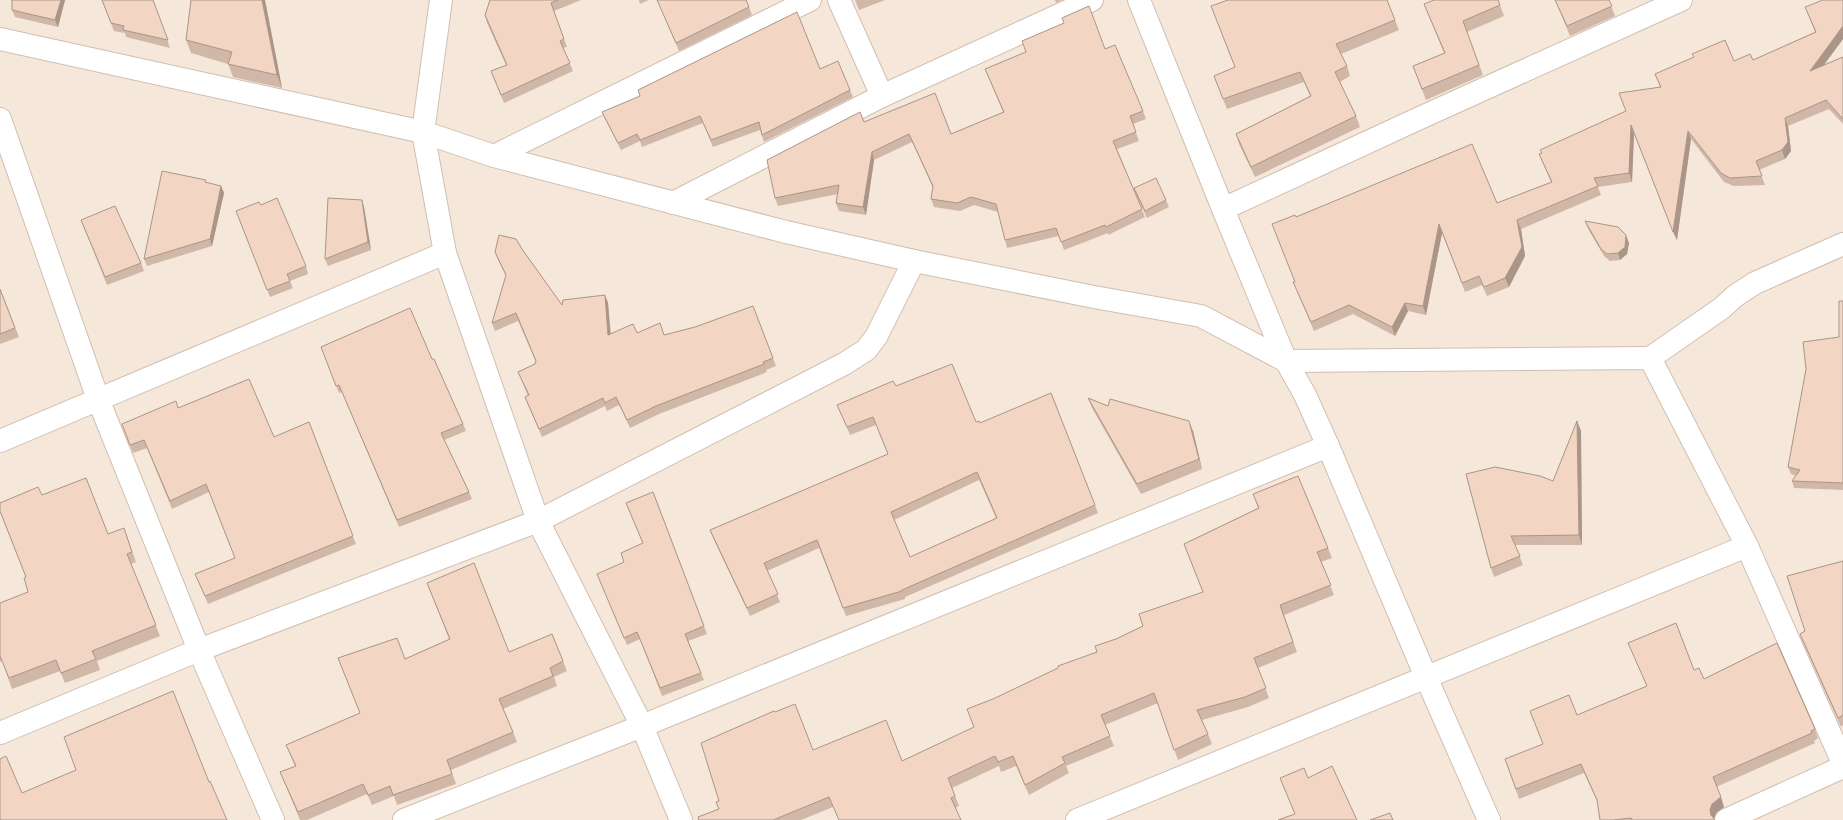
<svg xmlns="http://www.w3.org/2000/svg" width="1843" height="820" viewBox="0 0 1843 820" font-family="Rubik,sans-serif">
  <rect width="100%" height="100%" fill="#fdf6ec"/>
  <rect fill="#f5e8da" x="0" y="0" width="1843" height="820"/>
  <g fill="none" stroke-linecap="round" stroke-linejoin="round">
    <defs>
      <g id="street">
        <path d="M 441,0 L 423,132 L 445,253 L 538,521 L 642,726 L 681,820"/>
        <path d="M 839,0 L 882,96"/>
        <path d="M 1139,0 L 1223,209 L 1286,361 L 1650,358 L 1747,546 L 1843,763"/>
        <path d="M 0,39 L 423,132 L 494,156 L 786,232 L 914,261 L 1094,297 L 1201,316 L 1286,361 L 1305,395 L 1328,446 L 1426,677 L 1489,820"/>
        <path d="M 0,119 L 98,399 L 199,650 L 273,820"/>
        <path d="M 494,156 L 810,0"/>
        <path d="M 673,203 L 882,96 L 1092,0"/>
        <path d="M 1223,209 L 1422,117 L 1681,0"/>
        <path d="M 1650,358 L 1722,308 L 1735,296 L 1755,283 L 1843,244"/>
        <path d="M 0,441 L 445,253"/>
        <path d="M 0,733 L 199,650 L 538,521 L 844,364 L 866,350 L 876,337 L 914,261"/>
        <path d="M 404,820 L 642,726 L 1328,446"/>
        <path d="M 1077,820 L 1747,546"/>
        <path d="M 1726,820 L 1843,767"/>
      </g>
    </defs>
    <use href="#street" stroke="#d1beb0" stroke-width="24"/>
    <use href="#street" stroke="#fff" stroke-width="22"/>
  </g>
  <g fill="#d1b7a8" fill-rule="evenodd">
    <path d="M 12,0 L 65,0 L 58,27 L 15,17 L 12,10 Z"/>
    <path d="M 102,0 L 153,0 L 170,48 L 126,37 L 125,33 L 114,31 Z"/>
    <path d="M 191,0 L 265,0 L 282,88 L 233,77 L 228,64 L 191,53 L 186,40 Z"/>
    <path d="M 490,0 L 581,0 L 554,11 L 567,47 L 563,48 L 573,71 L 504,103 L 491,71 L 506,65 L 487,23 L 485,15 Z"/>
    <path d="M 639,0 L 649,0 L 640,4 Z"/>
    <path d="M 657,0 L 746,0 L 752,15 L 679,51 Z"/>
    <path d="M 855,0 L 885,0 L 859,10 Z"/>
    <path d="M 1055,0 L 1062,0 L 1056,3 Z"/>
    <path d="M 1498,0 L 1504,16 L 1467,32 L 1483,75 L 1426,100 L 1413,66 L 1444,53 L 1424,4 Z"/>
    <path d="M 1555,0 L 1609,0 L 1615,16 L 1570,36 Z"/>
    <path d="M 1843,0 L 1843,39 L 1823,65 L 1843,57 L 1843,124 L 1829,109 L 1788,126 L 1791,151 L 1785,159 L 1759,170 L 1765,185 L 1734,186 L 1724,182 L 1691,139 L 1677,240 L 1634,134 L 1632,182 L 1598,187 L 1601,195 L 1521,229 L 1525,256 L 1509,287 L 1487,296 L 1482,285 L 1465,292 L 1442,233 L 1426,315 L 1408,311 L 1395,336 L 1353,314 L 1314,331 L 1293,282 L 1295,282 L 1296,217 L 1497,203 L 1551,182 L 1539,154 L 1626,111 L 1660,87 L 1655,74 L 1734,61 L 1753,60 L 1815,32 L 1805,7 Z"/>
    <path d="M 1211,6 L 1395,20 L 1399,30 L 1341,54 L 1347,66 L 1350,76 L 1340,82 L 1356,116 L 1360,127 L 1255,177 L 1239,144 L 1236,134 L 1310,96 L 1304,82 L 1227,109 L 1214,76 L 1235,67 Z"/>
    <path d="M 1105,49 L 1143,111 L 1146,119 L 1133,124 L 1139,141 L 1117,149 L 1145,217 L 1108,235 L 1108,233 L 1064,250 L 1059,236 L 1007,248 L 998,212 L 974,205 L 960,211 L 934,207 L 931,199 L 933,188 L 912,142 L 874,160 L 866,215 L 839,211 L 836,203 L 838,194 L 778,206 L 775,198 L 864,122 L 951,134 L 1003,112 L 985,69 Z"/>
    <path d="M 820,69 L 850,90 L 853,97 L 764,142 L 760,130 L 713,147 L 703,123 L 642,147 L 640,141 L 621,150 L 605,119 L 602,112 Z"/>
    <path d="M 221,186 L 224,193 L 212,246 L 147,266 L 144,259 Z"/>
    <path d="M 1134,188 L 1166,200 L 1169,207 L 1147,218 L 1137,196 Z"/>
    <path d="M 362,200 L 364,207 L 371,250 L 328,266 L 325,259 Z"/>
    <path d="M 261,205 L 306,266 L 308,274 L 290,281 L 293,288 L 270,297 L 236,211 Z"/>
    <path d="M 81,220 L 141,263 L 144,271 L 107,285 Z"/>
    <path d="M 1585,221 L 1629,243 L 1627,254 L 1620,260 L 1610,261 L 1604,256 L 1588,229 Z"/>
    <path d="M 522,249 L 562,305 L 605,295 L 608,303 L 611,334 L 637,333 L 664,335 L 695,327 L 753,306 L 776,366 L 766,370 L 767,372 L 659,414 L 630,428 L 619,405 L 607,411 L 605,406 L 542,437 L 528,405 L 525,397 L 528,396 L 518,372 L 535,364 L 536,362 L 518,321 L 495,331 L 492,323 L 506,276 L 498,260 L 495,252 Z"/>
    <path d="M 0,289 L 19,337 L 0,344 Z"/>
    <path d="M 1843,301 L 1843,490 L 1794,488 L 1792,481 L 1796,476 L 1791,474 L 1788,467 L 1839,337 Z"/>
    <path d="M 321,347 L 432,359 L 463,424 L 466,431 L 444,440 L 469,492 L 472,499 L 399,527 L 342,392 L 339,393 Z"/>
    <path d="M 896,386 L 976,422 L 980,423 L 1095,505 L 1098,513 L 905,597 L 905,599 L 846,616 L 819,548 L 767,571 L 780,602 L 750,616 L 713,538 L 710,530 L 888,454 L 876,425 L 850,435 L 837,405 ZM 979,480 L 996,518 L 910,557 L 894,520 Z"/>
    <path d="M 1088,398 L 1108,406 L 1193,431 L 1202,469 L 1141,494 L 1092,408 Z"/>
    <path d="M 178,408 L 274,437 L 309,422 L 356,544 L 208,604 L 195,574 L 235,558 L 209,492 L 172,509 L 147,448 L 133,453 L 125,432 Z"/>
    <path d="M 1577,421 L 1581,431 L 1582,545 L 1515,545 L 1523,565 L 1494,577 L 1491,568 L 1466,474 L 1553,481 Z"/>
    <path d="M 653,492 L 707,634 L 688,641 L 704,680 L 662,696 L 640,639 L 627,645 L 597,574 L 624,562 L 621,553 L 643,544 L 626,503 Z"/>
    <path d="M 1253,494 L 1328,548 L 1332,558 L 1321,562 L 1334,595 L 1284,615 L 1297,652 L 1258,668 L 1269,698 L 1248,707 L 1202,720 L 1208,734 L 1212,744 L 1178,760 L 1158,703 L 1105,725 L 1114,746 L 1066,766 L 1069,773 L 1029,795 L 1016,766 L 1001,772 L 999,766 L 952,788 L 959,806 L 955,808 L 961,820 L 839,820 L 833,807 L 801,820 L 699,820 L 719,809 L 716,802 L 719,801 L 775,712 L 813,750 L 902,761 L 974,728 L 993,699 L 1097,652 L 1116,639 L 1143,626 L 1203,592 L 1184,544 L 1258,508 Z"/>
    <path d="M 42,495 L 108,534 L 124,528 L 136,562 L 131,564 L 160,636 L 97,661 L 100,670 L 65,683 L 60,671 L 12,689 L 2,661 L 0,662 L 0,603 L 28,592 L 26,577 L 0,512 Z"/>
    <path d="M 1843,561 L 1843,725 L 1841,727 L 1803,642 L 1800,634 L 1805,631 Z"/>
    <path d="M 427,583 L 509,652 L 563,661 L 567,671 L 554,677 L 557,686 L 503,709 L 513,732 L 517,742 L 451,770 L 456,784 L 397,805 L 394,796 L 372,805 L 367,794 L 307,820 L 300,820 L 280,772 L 295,766 L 286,745 L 360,713 L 338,658 L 405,659 L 449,639 Z"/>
    <path d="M 1628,643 L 1694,670 L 1704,679 L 1815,729 L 1818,738 L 1814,741 L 1815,743 L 1716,787 L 1724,807 L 1716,813 L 1714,819 L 1715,820 L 1600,820 L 1598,803 L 1584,773 L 1519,799 L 1505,759 L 1543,745 L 1577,715 L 1647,686 L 1632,652 Z"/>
  </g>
  <g fill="#aa9588">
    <path d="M 61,0 L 65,0 L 58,27 L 55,20 Z"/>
    <path d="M 262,0 L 265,0 L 282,88 L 277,75 Z"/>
    <path d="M 1843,26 L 1843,39 L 1813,80 L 1810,71 Z"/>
    <path d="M 1785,118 L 1788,126 L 1791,151 L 1785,159 L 1782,150 Z"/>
    <path d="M 1631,125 L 1634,134 L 1632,182 L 1629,173 Z"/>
    <path d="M 1688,131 L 1691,139 L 1677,240 L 1673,232 Z"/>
    <path d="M 872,152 L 874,160 L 866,215 L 863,207 Z"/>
    <path d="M 221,186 L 224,193 L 212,246 L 210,239 Z"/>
    <path d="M 362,200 L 364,207 L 371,250 L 368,242 Z"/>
    <path d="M 1517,220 L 1521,229 L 1525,256 L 1509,287 L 1505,278 Z"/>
    <path d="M 1439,224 L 1442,233 L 1426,315 L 1423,306 Z"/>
    <path d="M 1626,235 L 1629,243 L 1627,254 L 1620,260 L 1618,253 Z"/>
    <path d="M 605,295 L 608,303 L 611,343 L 608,335 Z"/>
    <path d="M 1405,303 L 1408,311 L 1395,336 L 1392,327 Z"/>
    <path d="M 1189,421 L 1193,431 L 1202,469 L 1199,459 Z"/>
    <path d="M 1577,421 L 1581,431 L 1582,545 L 1579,535 Z"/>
    <path d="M 1721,797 L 1724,807 L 1716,813 L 1714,819 L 1711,815 L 1710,810 L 1712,804 Z"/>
  </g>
  <g fill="#f3d5c3" stroke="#aa9588" fill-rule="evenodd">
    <path d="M 12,0 L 61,0 L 55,20 L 12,10 Z"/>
    <path d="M 102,0 L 153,0 L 168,40 L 123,30 L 124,26 L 111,23 Z"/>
    <path d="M 191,0 L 262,0 L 277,75 L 228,64 L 232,52 L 186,40 Z"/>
    <path d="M 490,0 L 558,0 L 551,3 L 564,39 L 560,41 L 570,63 L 501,95 L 491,71 L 507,65 L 485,15 Z"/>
    <path d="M 657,0 L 746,0 L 749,7 L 676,43 Z"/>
    <path d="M 1228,0 L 1387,0 L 1395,20 L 1336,44 L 1347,66 L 1335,72 L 1356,116 L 1251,167 L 1236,134 L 1311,96 L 1300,72 L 1223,99 L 1214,76 L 1235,67 L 1211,6 Z"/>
    <path d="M 1434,0 L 1498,0 L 1500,5 L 1463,21 L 1479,65 L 1422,89 L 1413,66 L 1445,53 L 1424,4 Z"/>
    <path d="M 1555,0 L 1609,0 L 1612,6 L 1567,26 Z"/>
    <path d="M 1823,0 L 1843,0 L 1843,26 L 1810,71 L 1843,57 L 1843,119 L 1826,100 L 1785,118 L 1788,142 L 1782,150 L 1756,161 L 1762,176 L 1730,178 L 1721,173 L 1688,131 L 1673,232 L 1631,125 L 1629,173 L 1594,178 L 1598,186 L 1517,220 L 1522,247 L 1505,278 L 1484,287 L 1479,276 L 1462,283 L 1439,224 L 1423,306 L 1405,303 L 1392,327 L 1349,305 L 1311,322 L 1293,282 L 1295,282 L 1272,224 L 1295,215 L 1296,217 L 1472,144 L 1497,203 L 1552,182 L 1539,154 L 1542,153 L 1540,150 L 1626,111 L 1619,93 L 1661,87 L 1655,74 L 1694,57 L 1692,54 L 1725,40 L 1734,61 L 1750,54 L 1753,60 L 1816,32 L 1805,7 Z"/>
    <path d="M 1089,6 L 1105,49 L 1115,45 L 1143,111 L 1130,116 L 1136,132 L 1113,141 L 1142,209 L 1106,227 L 1105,225 L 1061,242 L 1056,228 L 1005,240 L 996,204 L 971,197 L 957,203 L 931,199 L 933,186 L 909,134 L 872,152 L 863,207 L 836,203 L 839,185 L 775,198 L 767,160 L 860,112 L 864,122 L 935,93 L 951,134 L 1004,112 L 985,69 L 1026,52 L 1022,41 L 1064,23 L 1062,18 Z"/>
    <path d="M 797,12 L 820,69 L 838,61 L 850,90 L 762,135 L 759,122 L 711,140 L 700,116 L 640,140 L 637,134 L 618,143 L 602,112 L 640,96 L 638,90 Z"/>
    <path d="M 162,171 L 206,180 L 205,182 L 221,186 L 210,239 L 144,259 Z"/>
    <path d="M 1156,178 L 1166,200 L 1145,211 L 1134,188 Z"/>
    <path d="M 277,198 L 306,266 L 287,274 L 290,281 L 267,290 L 236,211 L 259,202 L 261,205 Z"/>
    <path d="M 328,198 L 362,200 L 368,242 L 325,259 Z"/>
    <path d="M 115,206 L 141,263 L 105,277 L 81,220 Z"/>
    <path d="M 1585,221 L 1618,227 L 1626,235 L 1625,247 L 1618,253 L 1607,254 L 1601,249 Z"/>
    <path d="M 499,235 L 516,239 L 522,249 L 562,305 L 563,300 L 605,295 L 608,335 L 633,324 L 637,333 L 660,323 L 664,335 L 695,327 L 753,306 L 773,358 L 763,362 L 764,364 L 656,406 L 627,420 L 616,397 L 605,403 L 603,398 L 539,429 L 525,397 L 529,395 L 518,372 L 535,364 L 536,361 L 516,313 L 492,323 L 506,275 L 495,252 Z"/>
    <path d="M 0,289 L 15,328 L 0,334 Z"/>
    <path d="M 1839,301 L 1843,301 L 1843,483 L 1792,481 L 1800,470 L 1788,467 L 1806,369 L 1803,342 L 1839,337 Z"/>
    <path d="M 410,308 L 432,359 L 434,359 L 463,424 L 441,433 L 469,492 L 397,520 L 339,385 L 336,386 L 321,347 Z"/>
    <path d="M 952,364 L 976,422 L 979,421 L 980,423 L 1051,393 L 1095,505 L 902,590 L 902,591 L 843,608 L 817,540 L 764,563 L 778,594 L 747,608 L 710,530 L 888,454 L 873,417 L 847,427 L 837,405 L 893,381 L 896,386 ZM 977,472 L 997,518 L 910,557 L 891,512 Z"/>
    <path d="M 249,379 L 274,437 L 309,422 L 353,536 L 205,596 L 195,574 L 235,558 L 206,484 L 170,501 L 144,440 L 130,445 L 122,424 L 176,401 L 178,408 Z"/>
    <path d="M 1088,398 L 1108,406 L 1110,399 L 1189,421 L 1199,459 L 1137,484 Z"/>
    <path d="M 1577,421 L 1579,535 L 1511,536 L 1520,556 L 1491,568 L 1466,474 L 1495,467 L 1540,476 L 1553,481 Z"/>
    <path d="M 1298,476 L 1328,548 L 1317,552 L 1331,585 L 1280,605 L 1293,642 L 1254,658 L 1266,688 L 1245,697 L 1197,710 L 1208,734 L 1174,750 L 1154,693 L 1101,715 L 1110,736 L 1062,757 L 1065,763 L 1025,785 L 1013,756 L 998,762 L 995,756 L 948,778 L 955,796 L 951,798 L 961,820 L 839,820 L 829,797 L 773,820 L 699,820 L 698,817 L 719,809 L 716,802 L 719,801 L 701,743 L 774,711 L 775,712 L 795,704 L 813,750 L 886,720 L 902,761 L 974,727 L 967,709 L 993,699 L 1058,668 L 1058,666 L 1097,652 L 1095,646 L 1116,639 L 1143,626 L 1139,614 L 1203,592 L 1184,544 L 1259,508 L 1253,494 Z"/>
    <path d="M 86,478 L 108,534 L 124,528 L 132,552 L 127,554 L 156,625 L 92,651 L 96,659 L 61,673 L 56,660 L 9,678 L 0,656 L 0,603 L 28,592 L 24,578 L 26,577 L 0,511 L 0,503 L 38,487 L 42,495 Z"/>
    <path d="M 653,492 L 704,626 L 685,634 L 701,673 L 660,688 L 637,632 L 624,638 L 597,574 L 624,562 L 621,553 L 643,543 L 626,503 Z"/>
    <path d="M 1843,561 L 1843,715 L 1838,718 L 1800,634 L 1805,631 L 1787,576 Z"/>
    <path d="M 474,563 L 509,652 L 552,634 L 563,661 L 550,668 L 553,676 L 499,699 L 513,732 L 447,760 L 452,774 L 393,795 L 390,786 L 368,795 L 363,784 L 298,812 L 280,772 L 296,766 L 286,745 L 360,713 L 338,658 L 397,638 L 405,659 L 450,639 L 427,583 Z"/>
    <path d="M 1676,623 L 1694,670 L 1699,668 L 1704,679 L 1777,643 L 1815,729 L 1811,731 L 1812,733 L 1713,777 L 1721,797 L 1712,804 L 1710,810 L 1711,815 L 1715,820 L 1632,820 L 1631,818 L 1613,820 L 1600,820 L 1597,800 L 1581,764 L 1516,789 L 1505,759 L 1543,744 L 1530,711 L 1569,695 L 1577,715 L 1647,686 L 1628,643 Z"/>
    <path d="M 173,691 L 209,782 L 210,781 L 227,820 L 0,820 L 0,759 L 6,756 L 22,793 L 76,770 L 64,737 Z"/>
    <path d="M 1332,766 L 1357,820 L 1278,820 L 1295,814 L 1280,778 L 1304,768 L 1308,778 Z"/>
    <path d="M 1390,813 L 1393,820 L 1370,820 Z"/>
  </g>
</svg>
